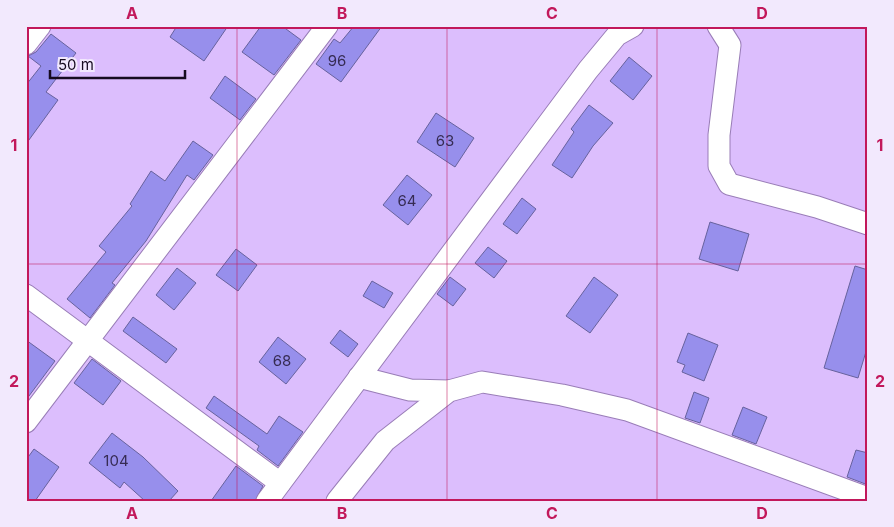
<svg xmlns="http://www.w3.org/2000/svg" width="894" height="527" viewBox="0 0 894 527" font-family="Inter,sans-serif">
  <rect width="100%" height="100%" fill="#dcbefd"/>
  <g fill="#978fec" stroke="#67629d">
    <path d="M 177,26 L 228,26 L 204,61 L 170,37 Z"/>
    <path d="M 261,26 L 282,26 L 301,40 L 274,75 L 242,52 Z"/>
    <path d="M 354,26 L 382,26 L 341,82 L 316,64 L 334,39 L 340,43 Z"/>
    <path d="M 51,34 L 76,53 L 46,92 L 58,100 L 26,144 L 26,85 L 41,66 L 28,56 L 36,52 Z"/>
    <path d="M 629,57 L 652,76 L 633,100 L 610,81 Z"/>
    <path d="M 225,76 L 256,99 L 240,120 L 210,98 Z"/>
    <path d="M 589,105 L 613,123 L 593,146 L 572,178 L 552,165 L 574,132 L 571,129 Z"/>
    <path d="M 436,113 L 474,138 L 455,167 L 417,142 Z"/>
    <path d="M 193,141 L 213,155 L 194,180 L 187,175 L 146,241 L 112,283 L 115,285 L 90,318 L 67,299 L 106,252 L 99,246 L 132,206 L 130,204 L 151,171 L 165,181 Z"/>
    <path d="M 407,175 L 432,195 L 408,225 L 383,205 Z"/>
    <path d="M 522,198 L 536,209 L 517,234 L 503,224 Z"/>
    <path d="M 710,222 L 749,234 L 738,271 L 699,259 Z"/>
    <path d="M 488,247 L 507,261 L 494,278 L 475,263 Z"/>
    <path d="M 236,249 L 257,265 L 238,291 L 216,275 Z"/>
    <path d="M 855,266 L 868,270 L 868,345 L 858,378 L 824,368 Z"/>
    <path d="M 177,268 L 196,283 L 174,310 L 156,295 Z"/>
    <path d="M 450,277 L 466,289 L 453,306 L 437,294 Z"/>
    <path d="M 594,277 L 618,295 L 590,333 L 566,316 Z"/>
    <path d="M 372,281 L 393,293 L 384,308 L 363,296 Z"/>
    <path d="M 133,317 L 177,349 L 166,363 L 123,331 Z"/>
    <path d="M 340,330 L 358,344 L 348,357 L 330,343 Z"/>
    <path d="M 688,333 L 718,345 L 704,381 L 682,372 L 685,365 L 677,362 Z"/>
    <path d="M 278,337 L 306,359 L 286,384 L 259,362 Z"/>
    <path d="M 26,340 L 55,361 L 26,400 Z"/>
    <path d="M 92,359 L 121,381 L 103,405 L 74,383 Z"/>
    <path d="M 694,392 L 709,398 L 700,423 L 685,418 Z"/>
    <path d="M 214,396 L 267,434 L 279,416 L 303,432 L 278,466 L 257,450 L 259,446 L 206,408 Z"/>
    <path d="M 743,407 L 767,417 L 756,444 L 732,435 Z"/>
    <path d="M 112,433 L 143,457 L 178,491 L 169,501 L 145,501 L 124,482 L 120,488 L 89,463 Z"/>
    <path d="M 34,449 L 59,467 L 35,501 L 26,501 L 26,460 Z"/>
    <path d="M 856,450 L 868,453 L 868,485 L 847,477 Z"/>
    <path d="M 236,466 L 263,486 L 255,501 L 211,501 Z"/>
  </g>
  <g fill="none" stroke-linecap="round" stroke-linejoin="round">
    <defs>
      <g id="minor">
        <path d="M 718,26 L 730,45 L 719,135 L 719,166 L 729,184 L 817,207 L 868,224"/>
        <path d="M 26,44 L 40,26"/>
        <path d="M 26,295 L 280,483"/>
        <path d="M 359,377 L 410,390 L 449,391"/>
        <path d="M 26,422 L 327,26"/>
        <path d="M 267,501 L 588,70 L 617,35 L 633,26"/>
        <path d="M 337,501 L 385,441 L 449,391 L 482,382 L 562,395 L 627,410 L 868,498"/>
      </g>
    </defs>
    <use href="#minor" stroke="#997db7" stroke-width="23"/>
    <use href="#minor" stroke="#fff" stroke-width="21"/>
  </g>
  <path fill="none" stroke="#c2185b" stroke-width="1" stroke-opacity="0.55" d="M 237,26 L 237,501M 447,26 L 447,501M 657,26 L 657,501M 26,264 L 868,264"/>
  <g text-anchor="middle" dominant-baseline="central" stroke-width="4" stroke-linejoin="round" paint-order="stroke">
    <g font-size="15" fill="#362c53">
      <text x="337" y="60">96</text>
      <text x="445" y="140">63</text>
      <text x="407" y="200">64</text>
      <text x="282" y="360">68</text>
      <text x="116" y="460">104</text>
    </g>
  </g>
  <rect width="894" height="527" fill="none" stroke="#f2e9fd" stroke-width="55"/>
  <path d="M50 70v8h135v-8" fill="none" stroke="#160b20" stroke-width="2.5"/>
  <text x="58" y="70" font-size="15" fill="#160b20" stroke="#f2e9fd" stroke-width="4" paint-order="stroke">50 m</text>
  <rect x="28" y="28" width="838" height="472" fill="none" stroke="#c2185b" stroke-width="2"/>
  <g font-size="16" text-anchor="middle" font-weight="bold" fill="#c2185b">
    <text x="132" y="19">A</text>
    <text x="342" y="19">B</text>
    <text x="552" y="19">C</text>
    <text x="762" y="19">D</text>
    <text x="14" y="151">1</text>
    <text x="880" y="151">1</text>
    <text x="14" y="387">2</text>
    <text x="880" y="387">2</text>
    <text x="132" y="519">A</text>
    <text x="342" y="519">B</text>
    <text x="552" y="519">C</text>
    <text x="762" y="519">D</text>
  </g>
</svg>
